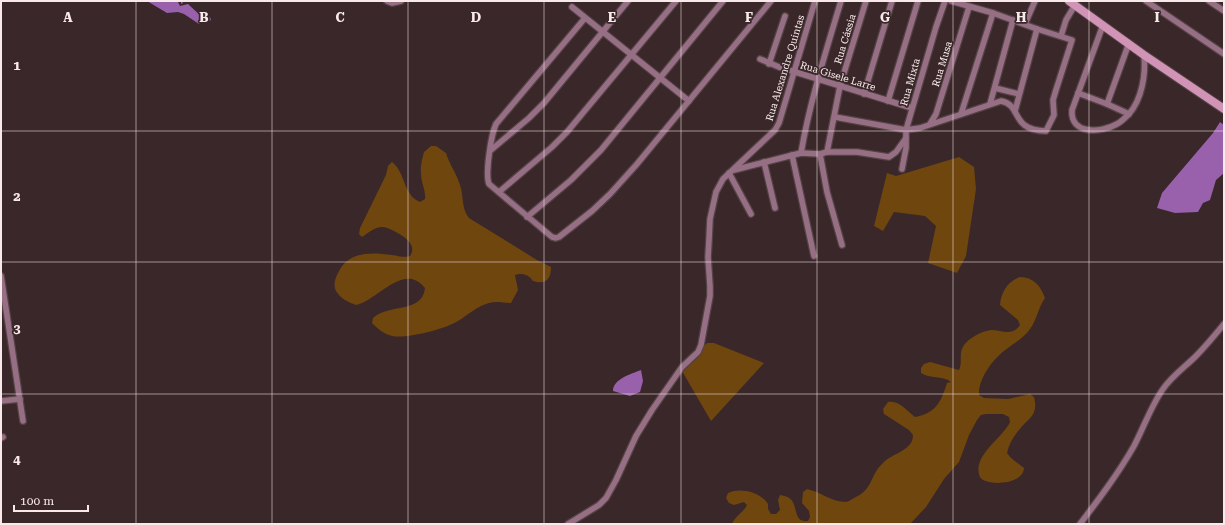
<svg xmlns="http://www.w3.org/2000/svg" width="1225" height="525" viewBox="0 0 1225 525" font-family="'Roboto Serif',serif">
  <rect width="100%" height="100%" fill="#3a2729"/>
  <g fill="#6e460e">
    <path d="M 431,146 L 436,146 L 446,153 C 449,164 457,174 460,185 C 464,196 461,208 469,218 L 537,260 L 551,267 C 551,279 546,285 533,281 C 528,274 522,273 515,275 L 518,290 L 511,303 C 504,303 496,301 489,303 C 477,306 468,315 458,321 C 445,329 407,339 392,336 C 384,334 378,329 372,323 L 373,318 C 389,303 422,314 425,288 C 404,261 377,301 356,305 C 348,302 341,299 336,291 C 333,284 335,279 338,273 C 348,251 371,252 392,255 C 399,256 404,258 410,256 C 418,244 403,236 394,231 C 390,229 386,227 382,227 C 375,227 368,233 362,237 L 359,234 L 360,228 L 386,175 L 388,166 L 392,162 C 406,173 403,195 420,202 L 425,199 C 426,190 421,183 421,174 C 420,167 422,159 424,152 Z"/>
    <path d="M 959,157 L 974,167 L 976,189 L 966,256 L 957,273 L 928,263 L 936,226 L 925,216 L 894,212 L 883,231 L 874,226 L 887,173 L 896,176 Z"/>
    <path d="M 1020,277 C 1033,277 1041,286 1045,298 C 1038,308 1037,320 1030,329 C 1024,338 1013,344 1004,351 C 992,360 978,380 979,395 L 984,398 L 1008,399 L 1030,394 L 1034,397 C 1039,416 1028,418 1019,430 C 1013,437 1009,444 1007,453 L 1011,458 L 1024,468 C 1023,486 984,486 980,477 C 971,456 1003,438 1010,422 L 1009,417 L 1003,414 L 986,414 L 981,415 L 977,420 L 969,435 L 959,462 L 944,479 L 926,507 L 910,524 L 757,524 L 755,523 L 732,524 C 735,516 743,513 747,505 L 744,502 L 734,505 L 729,503 L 726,498 L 728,493 C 740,487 761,492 768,504 L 768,509 L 771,514 L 776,514 L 780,510 L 778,500 L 780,495 C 783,496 787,496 789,498 C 799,504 792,523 808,521 L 810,517 L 809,511 L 802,503 L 803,492 L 807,489 C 821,492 832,502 846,502 C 848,502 852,499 854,498 C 874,489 869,476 883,463 C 892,453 913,451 913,435 L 909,430 L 884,414 L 883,409 L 888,402 C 899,400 907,411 915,417 C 936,413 941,402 947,383 L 951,382 C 942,375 930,379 921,373 L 921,368 L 924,364 L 930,362 L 959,370 C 963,362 958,354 964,345 C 969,338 982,331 991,330 C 1002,330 1012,337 1020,325 L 1018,320 L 1000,305 C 1001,292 1008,281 1020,277 Z"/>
    <path d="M 707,343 L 714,343 L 764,363 L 711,421 L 682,371 Z"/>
  </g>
  <g fill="#9960ac">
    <path d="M 147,1 L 182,1 L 183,3 L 181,4 L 181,2 L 178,2 L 180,6 L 188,4 L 203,18 L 206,16 L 210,17 L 211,20 L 207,22 L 202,20 L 202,22 L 199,24 L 184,14 L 178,12 L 167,13 Z"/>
    <path d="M 1220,122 L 1224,125 L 1224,173 L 1216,180 L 1210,200 L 1203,203 L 1198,212 L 1175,213 L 1157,208 L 1162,193 L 1213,133 Z"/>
    <path d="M 641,370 L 643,381 L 640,392 L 630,396 L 613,391 C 613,379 631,374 641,370 Z"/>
  </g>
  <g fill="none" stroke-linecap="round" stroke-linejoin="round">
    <defs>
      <g id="street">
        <path d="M 387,1 L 392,3 L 401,1"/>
        <path d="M 1146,1 L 1224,54"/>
        <path d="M 1209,1 L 1224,11"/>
        <path d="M 572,7 L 689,101"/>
        <path d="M 585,18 L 496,124 C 491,135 485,174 489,184 L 552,237 L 556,238 L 559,237 L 592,211 L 610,194 L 637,164 L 771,1"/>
        <path d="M 1025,24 L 1035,1"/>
        <path d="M 1103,25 L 1072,110 C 1070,135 1101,133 1117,124 C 1121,122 1126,117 1129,114 C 1142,99 1146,74 1144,55"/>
        <path d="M 1061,36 L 1066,20 L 1075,5"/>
        <path d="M 760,59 L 779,67 L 912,108"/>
        <path d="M 769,64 L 785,16"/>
        <path d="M 995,88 L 1019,94"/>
        <path d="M 1078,93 L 1107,104 L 1129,114"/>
        <path d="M 864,94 L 892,1"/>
        <path d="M 888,101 L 918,1"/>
        <path d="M 990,104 L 1013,20"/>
        <path d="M 1107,104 L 1129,43"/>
        <path d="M 1015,111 L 1037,29"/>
        <path d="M 961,114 L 993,13"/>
        <path d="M 835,117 L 906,130 L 920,128 L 1001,101 C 1023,105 1009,130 1046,131 L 1054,115 L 1053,100 L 1056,90 L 1072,40 L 1037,29 L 993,13 L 951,1"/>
        <path d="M 930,124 L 936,114 L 969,7"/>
        <path d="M 491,150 L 529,118 L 544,103 L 628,1"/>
        <path d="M 827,152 L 840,86 L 866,1"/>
        <path d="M 801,153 C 810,101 826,51 841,1"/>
        <path d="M 820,154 L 827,192 L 842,245"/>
        <path d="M 792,155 L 814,256"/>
        <path d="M 764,162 L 775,208"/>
        <path d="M 902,169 L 906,148 L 906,130 L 936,27 L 945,1"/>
        <path d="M 734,170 L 801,153 L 820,154 L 827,152 L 857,152 L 889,157 L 896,152 L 906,138"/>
        <path d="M 729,173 L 751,214"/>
        <path d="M 499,192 L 552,147 L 567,132 L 676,1"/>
        <path d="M 527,217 L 571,180 L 601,150 L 723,1"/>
        <path d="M 1,276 L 23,421"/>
        <path d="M 1,401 L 20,399"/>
        <path d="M 1,438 L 3,437"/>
        <path d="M 568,524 L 599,505 L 606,498 L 616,480 L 636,436 L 652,410 L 682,367 L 698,352 L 701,345 L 710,296 L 710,286 L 708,257 L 709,240 L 710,219 L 716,192 L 723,179 L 775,130 L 779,123 L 815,1"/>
        <path d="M 1080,524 C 1099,499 1118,474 1134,446 C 1144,427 1151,406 1163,389 C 1172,376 1185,367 1196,356 C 1206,346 1215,335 1224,324"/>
      </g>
      <path id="secondary" d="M 1069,1 L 1144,55 L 1224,109"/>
    </defs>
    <use href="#street" stroke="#554244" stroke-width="8"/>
    <use href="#secondary" stroke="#554244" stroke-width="10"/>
    <use href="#street" stroke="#966f85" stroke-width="5.5"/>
    <use href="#secondary" stroke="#d294b6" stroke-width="8"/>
  </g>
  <path fill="none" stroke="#f8eaeb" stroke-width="1" stroke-opacity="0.55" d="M 136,1 L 136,524M 272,1 L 272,524M 408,1 L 408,524M 544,1 L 544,524M 681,1 L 681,524M 817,1 L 817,524M 953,1 L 953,524M 1089,1 L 1089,524M 1,131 L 1224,131M 1,262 L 1224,262M 1,394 L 1224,394"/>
  <g text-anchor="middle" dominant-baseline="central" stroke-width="3.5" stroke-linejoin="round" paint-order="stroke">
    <g font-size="10" fill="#f8eaeb" stroke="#3a2729">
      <text transform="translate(845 39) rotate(-73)">Rua Cássia</text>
      <text transform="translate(942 64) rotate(-73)">Rua Musa</text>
      <text transform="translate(785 68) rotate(-73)">Rua Alexandre Quintas</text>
      <text transform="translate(838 76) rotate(17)">Rua Gisele Larre</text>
      <text transform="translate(910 82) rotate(-74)">Rua Mixta</text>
    </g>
  </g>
  <g font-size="13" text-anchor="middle" font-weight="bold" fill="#f8eaeb" stroke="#3a2729" stroke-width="3.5" stroke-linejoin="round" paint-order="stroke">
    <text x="68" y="22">A</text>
    <text x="204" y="22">B</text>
    <text x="340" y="22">C</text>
    <text x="476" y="22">D</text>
    <text x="612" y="22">E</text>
    <text x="749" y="22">F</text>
    <text x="885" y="22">G</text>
    <text x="1021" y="22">H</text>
    <text x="1157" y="22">I</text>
    <text x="17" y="70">1</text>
    <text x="17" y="201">2</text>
    <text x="17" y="333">3</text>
    <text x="17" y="464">4</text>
  </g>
  <rect width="1225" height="525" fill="none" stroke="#f8eaeb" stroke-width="4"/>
  <path d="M14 505v6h74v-6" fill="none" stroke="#f8eaeb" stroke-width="2"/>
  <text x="20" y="505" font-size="12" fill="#f8eaeb" stroke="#3a2729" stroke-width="3" paint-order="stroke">100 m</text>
</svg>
